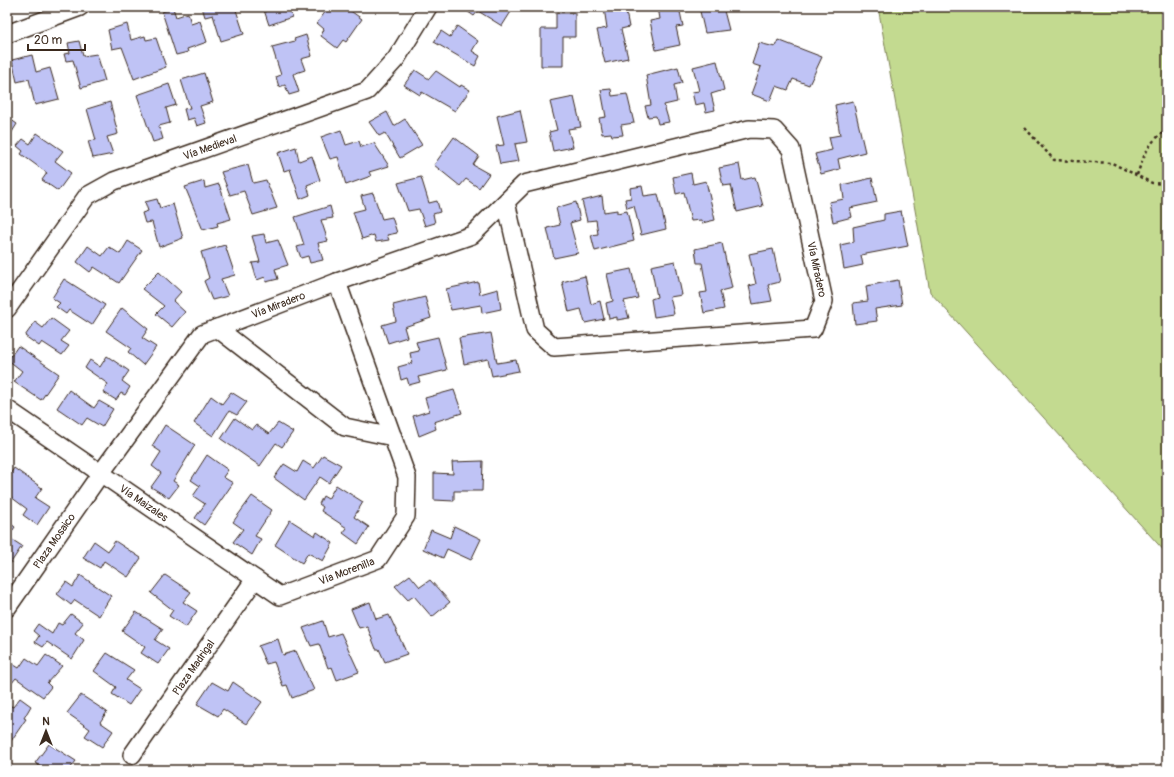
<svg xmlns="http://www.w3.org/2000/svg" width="1174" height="777" viewBox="0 0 1174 777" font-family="Pangolin,sans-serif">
  <rect width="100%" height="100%" fill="#fff"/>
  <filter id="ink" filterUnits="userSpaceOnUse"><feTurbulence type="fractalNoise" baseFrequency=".025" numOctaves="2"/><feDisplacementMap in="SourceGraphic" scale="8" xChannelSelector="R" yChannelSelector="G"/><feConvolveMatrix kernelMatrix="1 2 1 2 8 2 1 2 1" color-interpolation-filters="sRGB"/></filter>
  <g filter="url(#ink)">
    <path fill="#c3da90" stroke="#7f8257" d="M 878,7 L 1167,7 L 1167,554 L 930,292 Z"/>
    <g fill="#bfc3f5" stroke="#3b2a1e">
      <path d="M 202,7 L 222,7 L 222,8 L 235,7 L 244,34 L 221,41 L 213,15 L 205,17 Z"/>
      <path d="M 263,7 L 289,7 L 292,17 L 269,25 Z"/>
      <path d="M 329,7 L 345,7 L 362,19 L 346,42 L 343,40 L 337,48 L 321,36 L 324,29 L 317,23 Z"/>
      <path d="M 461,7 L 514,7 L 502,26 L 478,11 L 474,16 Z"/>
      <path d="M 607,7 L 625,7 L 629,27 L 621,29 L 628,58 L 605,63 L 597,30 L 607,28 L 604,8 Z"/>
      <path d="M 658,7 L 679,7 L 683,26 L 676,27 L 680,45 L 656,50 L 650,21 L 660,19 Z"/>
      <path d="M 699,7 L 723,7 L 729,30 L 705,33 Z"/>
      <path d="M 173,8 L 176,17 L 188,13 L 191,24 L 200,21 L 207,42 L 187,49 L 188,52 L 176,55 L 162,12 Z"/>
      <path d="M 556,13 L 575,13 L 575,37 L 563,37 L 563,66 L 541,66 L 541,29 L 556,29 Z"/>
      <path d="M 127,24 L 131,40 L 145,36 L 146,40 L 156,38 L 166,67 L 134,79 L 122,47 L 112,49 L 108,30 Z"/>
      <path d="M 457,26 L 478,41 L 472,51 L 480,56 L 475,66 L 434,42 L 441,31 L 450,37 Z"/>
      <path d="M 306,35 L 312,56 L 301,59 L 305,70 L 293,74 L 299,92 L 289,95 L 285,85 L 279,87 L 276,77 L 281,75 L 272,47 L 295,41 L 294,39 Z"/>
      <path d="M 778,40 L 822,57 L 809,85 L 793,79 L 788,90 L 776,86 L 770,101 L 751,94 L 761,67 L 752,64 L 759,43 L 775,47 Z"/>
      <path d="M 79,41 L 83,56 L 97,54 L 105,81 L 81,88 L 73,60 L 66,61 L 64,54 L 70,53 L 68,43 Z"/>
      <path d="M 32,55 L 36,72 L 50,68 L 59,99 L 35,105 L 29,79 L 17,82 L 12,60 Z"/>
      <path d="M 717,61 L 724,90 L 711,94 L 715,110 L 706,112 L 704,103 L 695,105 L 692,92 L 699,91 L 693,67 Z"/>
      <path d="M 678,67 L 682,83 L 674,85 L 677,102 L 664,105 L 669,122 L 658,124 L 656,116 L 648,117 L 645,106 L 651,105 L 646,75 Z"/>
      <path d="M 415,70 L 429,79 L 436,71 L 460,87 L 461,85 L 470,90 L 455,111 L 422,92 L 420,95 L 404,85 Z"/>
      <path d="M 204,73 L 213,102 L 200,106 L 206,123 L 197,126 L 194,118 L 187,120 L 184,109 L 190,108 L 181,80 Z"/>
      <path d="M 169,84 L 176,105 L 166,108 L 170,123 L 159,126 L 163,139 L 153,142 L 137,95 Z"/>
      <path d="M 611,89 L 612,96 L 627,94 L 634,123 L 621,125 L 623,135 L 612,136 L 611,133 L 602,134 L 599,118 L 606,117 L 601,90 Z"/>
      <path d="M 574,97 L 581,127 L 568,129 L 573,147 L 553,151 L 549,132 L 557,130 L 550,102 Z"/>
      <path d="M 853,101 L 865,152 L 838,159 L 840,169 L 821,174 L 815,154 L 832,150 L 829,137 L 840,135 L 835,105 Z"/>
      <path d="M 110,102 L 118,134 L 107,137 L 113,154 L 93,158 L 88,141 L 96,140 L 87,109 Z"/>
      <path d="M 520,110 L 527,142 L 515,144 L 519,161 L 500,164 L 496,146 L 504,145 L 497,116 Z"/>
      <path d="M 387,112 L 394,126 L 405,119 L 422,145 L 400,158 L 385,133 L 379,136 L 369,122 Z"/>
      <path d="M 7,117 L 17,124 L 7,140 Z"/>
      <path d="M 341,130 L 346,145 L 359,141 L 361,147 L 374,143 L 389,166 L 369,172 L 371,176 L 346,185 L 338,157 L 330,159 L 321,137 Z"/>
      <path d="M 37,133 L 63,151 L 55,161 L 71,173 L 58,191 L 42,180 L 47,173 L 21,154 L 23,151 L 17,146 L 23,139 L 30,144 Z"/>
      <path d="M 454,137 L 479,156 L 473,165 L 489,174 L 479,188 L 466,179 L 460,186 L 434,165 Z"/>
      <path d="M 296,147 L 299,161 L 312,156 L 320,180 L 307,185 L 310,195 L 300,199 L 290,169 L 284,171 L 278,153 Z"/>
      <path d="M 739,164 L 742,180 L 755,177 L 763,206 L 737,212 L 731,185 L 723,186 L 719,168 Z"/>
      <path d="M 248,165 L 253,183 L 266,180 L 277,208 L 253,215 L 244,191 L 230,195 L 221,172 Z"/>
      <path d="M 691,173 L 693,184 L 706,181 L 715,220 L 702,223 L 701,220 L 691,221 L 684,192 L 676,194 L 673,177 Z"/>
      <path d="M 421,177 L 429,203 L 437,201 L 440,212 L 433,214 L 435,223 L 425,226 L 419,209 L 408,211 L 398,183 Z"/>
      <path d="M 872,178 L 877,202 L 850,208 L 852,217 L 833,222 L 829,202 L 844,199 L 842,185 Z"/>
      <path d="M 204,181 L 205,188 L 219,184 L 231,219 L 217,223 L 218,226 L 203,230 L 185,187 Z"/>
      <path d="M 642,186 L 644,196 L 658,194 L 666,229 L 641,235 L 634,206 L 627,208 L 625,199 L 631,198 L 630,188 Z"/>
      <path d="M 373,193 L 382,219 L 392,217 L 397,233 L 387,235 L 389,240 L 376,242 L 374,235 L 362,239 L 353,212 L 365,209 L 361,196 Z"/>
      <path d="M 602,196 L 604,212 L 617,210 L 617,213 L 627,211 L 634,241 L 595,251 L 591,235 L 598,234 L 596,220 L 587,221 L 582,201 Z"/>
      <path d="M 157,199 L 160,208 L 173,204 L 183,238 L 159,247 L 152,222 L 145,223 L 142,213 L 148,211 L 145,202 Z"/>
      <path d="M 576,202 L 580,220 L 570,223 L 578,253 L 554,258 L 547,228 L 560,225 L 556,208 Z"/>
      <path d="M 330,206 L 333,218 L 321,220 L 328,241 L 318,243 L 323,260 L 310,263 L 308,256 L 301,258 L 297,247 L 304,245 L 295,217 Z"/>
      <path d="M 901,211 L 908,246 L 861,255 L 863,265 L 844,269 L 840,245 L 854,242 L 853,227 L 884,220 L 884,214 Z"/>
      <path d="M 7,233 L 13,237 L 7,245 Z"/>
      <path d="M 264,234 L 266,243 L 278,240 L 288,265 L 275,269 L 278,279 L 266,282 L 265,277 L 257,280 L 252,263 L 260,262 L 252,236 Z"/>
      <path d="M 128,241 L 142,250 L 119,283 L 94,267 L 90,272 L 77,262 L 88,246 L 102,256 L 109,247 L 120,254 Z"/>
      <path d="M 722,243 L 732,288 L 720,291 L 724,309 L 704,313 L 700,293 L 707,292 L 702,263 L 697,263 L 695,249 Z"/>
      <path d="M 225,245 L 235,275 L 221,279 L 228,296 L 212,300 L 204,281 L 209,278 L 201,252 Z"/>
      <path d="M 773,249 L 780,282 L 768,285 L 772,301 L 753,304 L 749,286 L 756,284 L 749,254 Z"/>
      <path d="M 675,261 L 682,295 L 670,297 L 674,314 L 654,317 L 651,299 L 657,297 L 651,266 Z"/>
      <path d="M 631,269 L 638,298 L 624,301 L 629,318 L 617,320 L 617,317 L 609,319 L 606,303 L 613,301 L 607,274 Z"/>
      <path d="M 159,272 L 181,292 L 173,301 L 185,312 L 172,327 L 156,314 L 164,306 L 142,289 Z"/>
      <path d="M 585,276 L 591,304 L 600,301 L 604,319 L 585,323 L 581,309 L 569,312 L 562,282 Z"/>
      <path d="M 64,279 L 105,305 L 92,325 L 69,310 L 66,314 L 56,307 L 60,303 L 52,298 Z"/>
      <path d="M 898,280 L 902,305 L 875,309 L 877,321 L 855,324 L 853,303 L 868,301 L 866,286 Z"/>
      <path d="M 478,282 L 480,294 L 498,289 L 501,309 L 482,313 L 481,305 L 451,310 L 446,289 Z"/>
      <path d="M 425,297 L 431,318 L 404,327 L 407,337 L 388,343 L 382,325 L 396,321 L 393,305 Z"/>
      <path d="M 122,308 L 148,329 L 142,338 L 156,347 L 143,365 L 128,352 L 131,348 L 106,331 Z"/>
      <path d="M 51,318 L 69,331 L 61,341 L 69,346 L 62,355 L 42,342 L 39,346 L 25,336 L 35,322 L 43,328 Z"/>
      <path d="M 491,333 L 497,363 L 516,360 L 519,371 L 492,376 L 488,359 L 464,364 L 459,338 Z"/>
      <path d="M 438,337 L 447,370 L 418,377 L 420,382 L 409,385 L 407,378 L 401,380 L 398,367 L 412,363 L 410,353 L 419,351 L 416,342 Z"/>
      <path d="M 18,346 L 59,374 L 41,400 L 14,382 L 22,371 L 8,360 Z"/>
      <path d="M 107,356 L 129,371 L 122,381 L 130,387 L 125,395 L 121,393 L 116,400 L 103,392 L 108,384 L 85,368 L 90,360 L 100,367 Z"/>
      <path d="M 69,390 L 94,408 L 99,401 L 113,409 L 102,427 L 87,418 L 82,425 L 57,408 Z"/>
      <path d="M 454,390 L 462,413 L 434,422 L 436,429 L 419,436 L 413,416 L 429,411 L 425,398 Z"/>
      <path d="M 231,392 L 247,402 L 237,415 L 229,411 L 213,436 L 194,423 L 211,396 L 222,404 Z"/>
      <path d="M 235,418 L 252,430 L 256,425 L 269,434 L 278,423 L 293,432 L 282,447 L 276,443 L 260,466 L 221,439 Z"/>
      <path d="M 165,425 L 195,445 L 173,481 L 179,485 L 169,498 L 151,487 L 161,473 L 152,466 L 161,452 L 152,446 Z"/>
      <path d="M 207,455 L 228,470 L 223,477 L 233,483 L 204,525 L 195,518 L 205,504 L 193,496 L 200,486 L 191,480 Z"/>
      <path d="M 323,455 L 341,465 L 329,483 L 320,477 L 304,500 L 274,478 L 284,464 L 297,472 L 303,461 L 314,468 Z"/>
      <path d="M 483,461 L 482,491 L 454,491 L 454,501 L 434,500 L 434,473 L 453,474 L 452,462 Z"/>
      <path d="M 14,468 L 42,488 L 35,498 L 49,507 L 37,525 L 23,515 L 27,509 L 7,494 L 7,479 Z"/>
      <path d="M 336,485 L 363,502 L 354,517 L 369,527 L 358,544 L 343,533 L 347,528 L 321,511 L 323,507 L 319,504 L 323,496 L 328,499 Z"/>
      <path d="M 252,496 L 272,510 L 255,536 L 261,539 L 252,555 L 233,542 L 243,529 L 233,522 Z"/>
      <path d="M 290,520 L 315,536 L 317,532 L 333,543 L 323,561 L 308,553 L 302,563 L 275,545 Z"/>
      <path d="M 7,521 L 15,527 L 8,537 L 22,546 L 10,564 L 7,562 Z"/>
      <path d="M 454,526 L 481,539 L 471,560 L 447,549 L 443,558 L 423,549 L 431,530 L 450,538 Z"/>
      <path d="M 94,541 L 108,551 L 115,541 L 141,558 L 128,577 L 104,561 L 100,568 L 83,558 Z"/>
      <path d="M 80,575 L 111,596 L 99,616 L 75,600 L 71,605 L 57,594 L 66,582 L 73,587 Z"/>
      <path d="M 165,575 L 191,592 L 183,602 L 197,611 L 186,627 L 169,616 L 173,610 L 151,593 Z"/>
      <path d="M 410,575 L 420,587 L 430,580 L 450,602 L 432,617 L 414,596 L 408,600 L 395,586 Z"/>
      <path d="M 370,602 L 376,619 L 389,615 L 407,654 L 385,662 L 379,649 L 376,649 L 367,626 L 359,628 L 351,609 Z"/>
      <path d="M 136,612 L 163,629 L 155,640 L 169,649 L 158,664 L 141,653 L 145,647 L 122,631 Z"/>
      <path d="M 71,614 L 83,623 L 75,633 L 84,640 L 72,659 L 47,642 L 43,647 L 35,642 L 39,636 L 33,631 L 38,624 L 52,634 L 58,623 L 62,625 Z"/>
      <path d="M 323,621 L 328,637 L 341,633 L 359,672 L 337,680 L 332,667 L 328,668 L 319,644 L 311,646 L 303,628 Z"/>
      <path d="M 278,639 L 283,655 L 296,651 L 314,690 L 292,698 L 287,685 L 283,686 L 274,662 L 266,664 L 258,646 Z"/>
      <path d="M 107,653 L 134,670 L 126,680 L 140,689 L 129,705 L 112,694 L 116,687 L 94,671 Z"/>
      <path d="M 46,655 L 62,666 L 47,683 L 51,687 L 43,697 L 16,678 L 11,684 L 7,681 L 7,667 L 11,663 L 19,668 L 26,658 L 38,666 Z"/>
      <path d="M 212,682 L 228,691 L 233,682 L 262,702 L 246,724 L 223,709 L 218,716 L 197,704 Z"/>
      <path d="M 81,695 L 107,712 L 100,722 L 113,731 L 102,747 L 85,736 L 90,729 L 67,713 Z"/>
      <path d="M 20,698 L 31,706 L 24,718 L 26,719 L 11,741 L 7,738 L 7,704 L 13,707 Z"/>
      <path d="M 49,744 L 76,761 L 69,770 L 46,770 L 35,763 Z"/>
    </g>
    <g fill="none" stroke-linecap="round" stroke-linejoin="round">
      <defs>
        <g id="street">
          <path d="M 7,34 L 80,7"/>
          <path id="s1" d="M 7,309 L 87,196 L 114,181 L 367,91 L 396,59 L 428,7"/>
          <path d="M 217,328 L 345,427 L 393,437"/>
          <path id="s2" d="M 7,409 L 280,596 L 378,559 L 406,516 L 407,477 L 337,282"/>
          <path id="s3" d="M 7,608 L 101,473 L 202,334 L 337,282 L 472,235 L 524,184 L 749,129 L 774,130 L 791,149 L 824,301 L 813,329 L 554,347 L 535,330 L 506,202"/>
          <path id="s4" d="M 132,755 L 255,579"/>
        </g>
      </defs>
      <use href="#street" stroke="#3b2a1e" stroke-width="20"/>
      <g stroke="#3b2a1e" stroke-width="2.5" stroke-dasharray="3 3" stroke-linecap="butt">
        <path d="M 1025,128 L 1054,160 L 1112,163 L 1152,183 L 1167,184"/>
        <path d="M 1137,175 C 1143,158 1149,139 1167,131"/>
      </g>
      <use href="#street" stroke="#fff" stroke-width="17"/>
    </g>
  </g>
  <g text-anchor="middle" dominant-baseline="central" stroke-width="4" stroke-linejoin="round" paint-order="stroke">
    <g font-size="11" fill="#3b2a1e" stroke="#fff">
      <text stroke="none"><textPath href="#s1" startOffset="271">Vía Medieval</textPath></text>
      <text stroke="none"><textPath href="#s3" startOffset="1102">Vía Miradero</textPath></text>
      <text stroke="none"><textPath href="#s3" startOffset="418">Vía Miradero</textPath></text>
      <text stroke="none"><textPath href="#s2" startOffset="166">Vía Maizales</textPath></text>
      <text stroke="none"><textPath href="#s3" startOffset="82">Plaza Mosaico</textPath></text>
      <text stroke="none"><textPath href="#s2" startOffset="402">Vía Morenilla</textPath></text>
      <text stroke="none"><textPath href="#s4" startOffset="107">Plaza Madrigal</textPath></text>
    </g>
  </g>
  <rect width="1174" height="777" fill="none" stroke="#fff" stroke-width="24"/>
  <rect x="12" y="12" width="1150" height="753" fill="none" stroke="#3b2a1e" stroke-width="1.5" filter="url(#ink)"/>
  <g transform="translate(46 731)" stroke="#ffffff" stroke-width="3" paint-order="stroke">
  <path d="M0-3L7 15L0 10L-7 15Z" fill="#3b2a1e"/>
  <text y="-6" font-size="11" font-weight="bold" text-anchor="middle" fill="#3b2a1e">N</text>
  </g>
  <path d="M28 44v6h57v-6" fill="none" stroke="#3b2a1e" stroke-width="2"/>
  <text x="34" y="44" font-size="12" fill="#3b2a1e" stroke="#ffffff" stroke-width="3" paint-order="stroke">20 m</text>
</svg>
